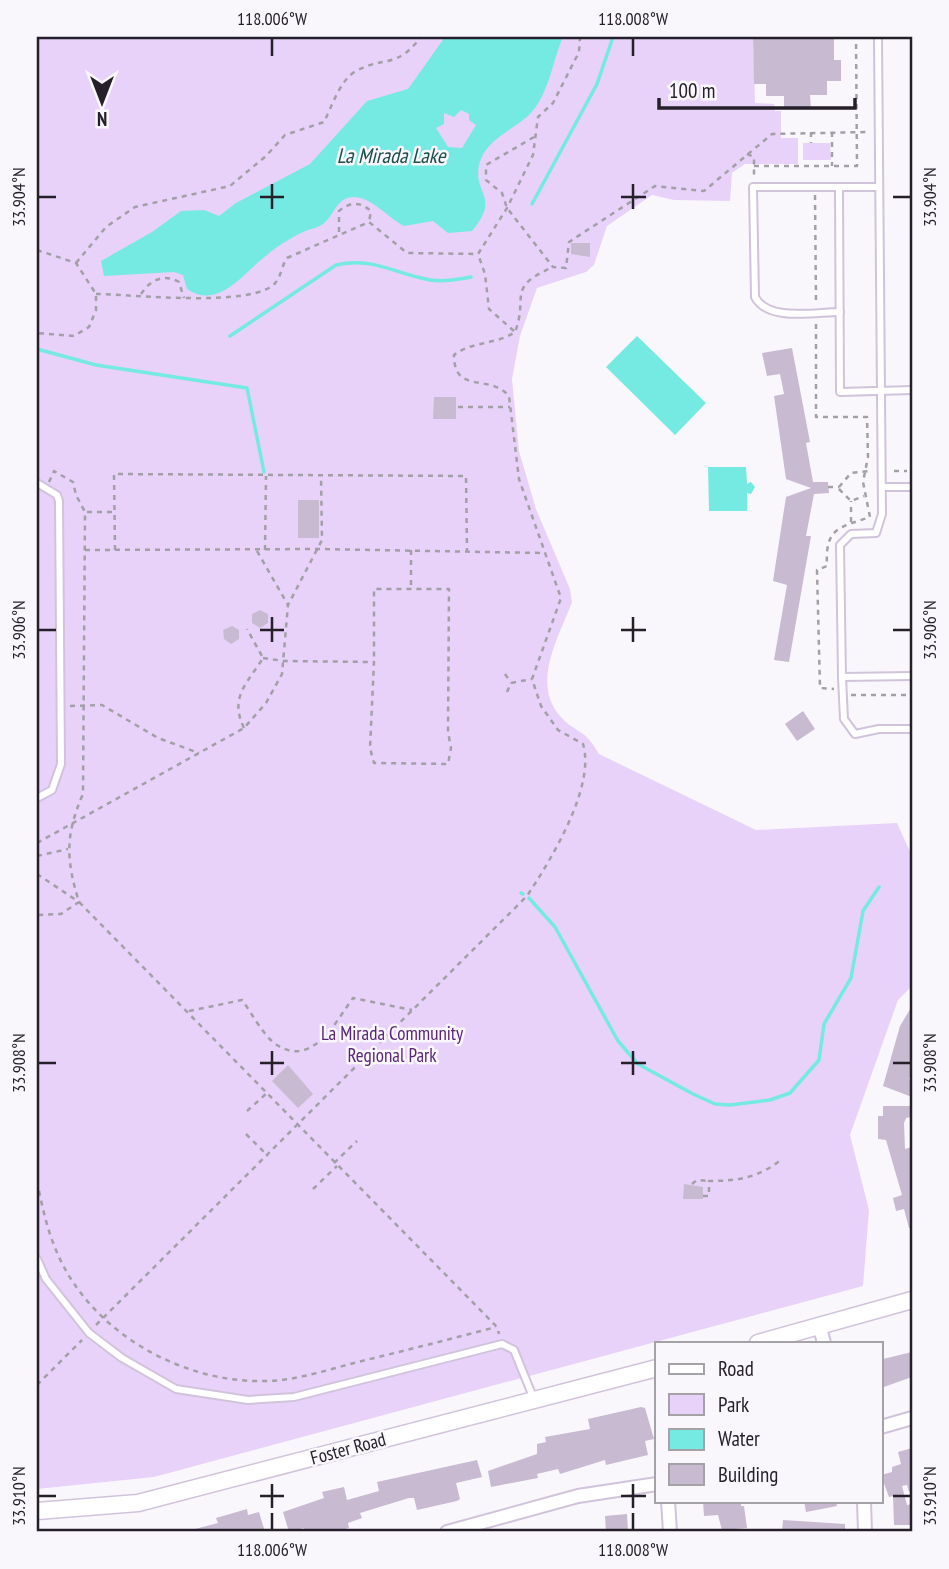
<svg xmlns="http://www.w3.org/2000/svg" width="949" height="1569" viewBox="0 0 949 1569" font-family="'PT Sans Narrow',sans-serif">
  <rect width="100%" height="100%" fill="#faf7fc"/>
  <g fill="#e8d2f9">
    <path d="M 37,37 L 753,37 L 755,103 L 774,104 L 775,111 L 781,111 L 781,138 L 798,138 L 798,164 L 745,164 L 732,173 L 730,201 L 674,200 L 652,195 L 607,226 L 594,265 L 586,272 L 537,288 L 520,336 L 512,379 L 519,451 L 536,509 L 570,589 L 572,602 C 559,637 531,683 560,716 C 576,734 584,727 599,754 L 756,830 L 897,823 L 912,856 L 912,986 L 898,1000 L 850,1135 L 869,1210 L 863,1286 L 154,1477 L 37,1489 Z"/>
    <path d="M 803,143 L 830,143 L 831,160 L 803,160 Z"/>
  </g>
  <g fill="#74eae2" fill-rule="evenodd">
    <path d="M 445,37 L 563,37 C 552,62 549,96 528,116 C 511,131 485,140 479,165 C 473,195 501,196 472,231 L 448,233 L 433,221 L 404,226 C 390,219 371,197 354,197 C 336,197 335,215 323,224 C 318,228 309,229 303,232 C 291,238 277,246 267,255 C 244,272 219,311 187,289 L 183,275 L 174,272 L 104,276 L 101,261 L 152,232 L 181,211 L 204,210 L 219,216 L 236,203 L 310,164 L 367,101 L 408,89 ZM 461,110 L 469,114 L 469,120 L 476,125 L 462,148 L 448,147 L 436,128 L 444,124 L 444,113 L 454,117 Z"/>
    <path d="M 637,336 L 706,403 L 675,435 L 606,367 Z"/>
    <path d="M 708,467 L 746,467 L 747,484 L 751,482 L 755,487 L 751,494 L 747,493 L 747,511 L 709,511 Z"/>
  </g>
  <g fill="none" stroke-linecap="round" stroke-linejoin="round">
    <g stroke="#74eae2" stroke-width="3.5">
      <path d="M 532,204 L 597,84 L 613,37"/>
      <path d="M 230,336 L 336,265 C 368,257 391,271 421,278 C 438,283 454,280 471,277"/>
      <path d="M 37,349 L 96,365 L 247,388 L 264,472"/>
      <path d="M 521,893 L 523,894"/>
      <path d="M 529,898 L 555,927 L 618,1041 L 638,1064 L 693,1094 L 715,1104 L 730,1105 L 770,1100 L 790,1093 L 819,1060 L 824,1024 L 851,978 L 863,911 L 879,887"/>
    </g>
  </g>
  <g fill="#c7bad1">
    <path d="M 753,37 L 834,37 L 834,60 L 841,60 L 841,81 L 827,81 L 827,95 L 810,95 L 811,109 L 784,109 L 784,96 L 766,96 L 766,84 L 754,84 Z"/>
    <path d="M 571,243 L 590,243 L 590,257 L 571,254 Z"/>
    <path d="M 792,348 L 810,442 L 806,443 L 813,482 L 828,482 L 829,493 L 814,494 L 806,536 L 811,536 L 789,662 L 774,660 L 787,585 L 773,581 L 786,497 L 811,488 L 786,479 L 774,396 L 784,394 L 780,374 L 767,376 L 762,353 Z"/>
    <path d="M 434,397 L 456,397 L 456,419 L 433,419 Z"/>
    <rect x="298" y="500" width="21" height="38"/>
    <path d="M 260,610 L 268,614 L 268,623 L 260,628 L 252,623 L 252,614 Z"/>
    <path d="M 232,626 L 239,630 L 239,639 L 231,644 L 224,639 L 223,630 Z"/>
    <path d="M 803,711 L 815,729 L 797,741 L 785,724 Z"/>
    <path d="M 912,1006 L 912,1072 L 909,1079 L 912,1081 L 912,1097 L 883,1086 L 900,1026 Z"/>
    <path d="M 288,1065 L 313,1094 L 298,1108 L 272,1081 Z"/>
    <path d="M 883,1106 L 912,1106 L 912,1117 L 906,1118 L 904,1123 L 905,1149 L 912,1147 L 912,1228 L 909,1228 L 904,1209 L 896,1211 L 893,1198 L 902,1195 L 886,1140 L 878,1139 L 878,1116 L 883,1116 Z"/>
    <path d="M 684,1184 L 703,1187 L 703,1199 L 683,1199 Z"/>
    <path d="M 912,1352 L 912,1377 L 881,1388 L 883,1359 Z"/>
    <path d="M 641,1407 L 645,1408 L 654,1439 L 645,1441 L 648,1455 L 606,1465 L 605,1460 L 560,1474 L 558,1469 L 537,1474 L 538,1478 L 491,1487 L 488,1471 L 537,1454 L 537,1444 L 546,1442 L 545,1437 L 590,1429 L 588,1419 Z"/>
    <path d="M 912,1448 L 912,1491 L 909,1492 L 907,1485 L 902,1486 L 907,1505 L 912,1504 L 912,1525 L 894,1525 L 893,1496 L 889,1497 L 881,1475 L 892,1472 L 892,1467 L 901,1464 L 898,1452 Z"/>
    <path d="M 477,1460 L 482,1477 L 456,1483 L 460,1499 L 457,1501 L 417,1510 L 414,1498 L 409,1498 L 360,1513 L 362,1518 L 348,1523 L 349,1528 L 332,1532 L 306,1532 L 304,1528 L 289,1532 L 283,1512 L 324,1498 L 322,1492 L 344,1487 L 347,1500 L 379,1491 L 377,1482 Z"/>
    <path d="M 703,1501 L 741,1501 L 741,1506 L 744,1506 L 747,1528 L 722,1530 L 718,1515 L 704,1516 Z"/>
    <path d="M 804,1501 L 836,1501 L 837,1506 L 806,1512 Z"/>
    <path d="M 247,1509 L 248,1515 L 259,1512 L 265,1532 L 195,1532 L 195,1529 L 218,1523 L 216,1518 Z"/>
    <path d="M 627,1514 L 628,1532 L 606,1532 L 605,1516 Z"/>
    <path d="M 783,1520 L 845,1524 L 845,1532 L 782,1532 Z"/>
  </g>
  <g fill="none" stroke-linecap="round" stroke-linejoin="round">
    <defs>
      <g id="service">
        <path d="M 878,37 L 882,514 L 876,533 L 851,534 L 840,545 L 842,677 L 912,676"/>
        <path d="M 839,187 L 840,392 L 912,390"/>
        <path d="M 840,312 C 815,312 768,322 755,297 L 753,187 L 879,187"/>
        <path d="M 37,483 L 57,495 L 59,501 L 61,764 L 52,790 L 37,798"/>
        <path d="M 882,487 L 912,487"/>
        <path d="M 842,677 L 844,719 L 855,734 L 879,729 L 912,729"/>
        <path d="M 37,1259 L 46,1279 L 89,1333 L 122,1358 L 176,1389 L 248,1400 L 294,1397 L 502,1344 L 514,1350 L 533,1397"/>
      </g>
      <g id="minor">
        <path d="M 820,1328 L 824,1343"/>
        <path d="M 881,1427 L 912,1418"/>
        <path d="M 668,1501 L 670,1532"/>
        <path d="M 864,1501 L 865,1532"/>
        <path d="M 447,1532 L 578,1496 L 657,1484"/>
      </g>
      <g id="tertiary">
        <path d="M 758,1343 L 912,1300"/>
        <path d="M 37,1511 L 138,1503 L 657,1368"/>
      </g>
    </defs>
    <use href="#service" stroke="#d0c3db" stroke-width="10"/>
    <use href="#minor" stroke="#d0c3db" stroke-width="16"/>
    <use href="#tertiary" stroke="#d0c3db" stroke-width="19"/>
    <g stroke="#a39fa6" stroke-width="2.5" stroke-dasharray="5 5" stroke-linecap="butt">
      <path d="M 811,132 L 811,143"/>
      <path d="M 832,132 L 832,166"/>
      <path d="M 534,137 L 486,165 L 486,180 L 502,193 L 507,208 L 553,267 L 566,268 L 569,242 L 655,186 L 704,191 L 772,134 L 868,132"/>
      <path d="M 747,154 L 754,157 L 754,176"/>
      <path d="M 754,166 L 857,166 L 856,37"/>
      <path d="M 815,195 L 816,303"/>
      <path d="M 339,232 L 339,211 C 350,202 359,201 371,211 L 369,222"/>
      <path d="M 37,250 L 76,263 L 96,294 L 96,310 L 89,327 L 74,336 L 37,333"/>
      <path d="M 76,263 L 106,227 L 135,207 L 230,186 L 266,156 L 285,135 L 324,122 C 332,106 340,80 356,71 C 386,55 395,70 421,37"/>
      <path d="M 96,294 C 130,294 256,309 276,282 C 281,276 282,265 287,258 L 369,222 L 407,253 L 478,254"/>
      <path d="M 141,294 C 150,280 164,273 179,282 L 184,298"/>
      <path d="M 816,324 L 816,417 L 867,417 L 868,457 L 863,482 L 870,517 C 839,528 825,527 827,566 L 817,570 L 820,688 L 834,689"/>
      <path d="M 514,331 L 489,309 L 485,274 L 478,254 L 507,208 L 533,155 L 538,117 L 553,103 L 579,52 L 580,37"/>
      <path d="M 37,393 L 37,423"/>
      <path d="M 458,407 L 510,407"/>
      <path d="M 894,471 L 907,471"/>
      <path d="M 49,482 L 54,471 L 73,482 L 76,495 L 85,512 L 83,794 C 65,835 66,860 79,902 L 497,1327 L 499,1334"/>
      <path d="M 828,487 L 839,487"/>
      <path d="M 839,487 L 851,473 L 870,471"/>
      <path d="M 839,489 L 851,501 L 864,496"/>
      <path d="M 87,512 L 115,512"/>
      <path d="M 851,522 L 851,501"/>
      <path d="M 85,550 L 318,549 L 543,553"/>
      <path d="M 115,550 L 114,474 L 466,476 L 467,551"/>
      <path d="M 265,550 L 266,476"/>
      <path d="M 411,550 L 411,589"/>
      <path d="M 257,551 L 288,605"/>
      <path d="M 263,658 L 284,661 L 374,662 L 370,748 L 374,763 L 448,764 L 451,748 L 448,732 L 449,589 L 374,589 L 374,662"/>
      <path d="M 505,674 L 511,683"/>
      <path d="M 507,692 L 511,683 L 532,679"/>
      <path d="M 851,695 L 912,695"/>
      <path d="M 70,706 L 102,705 L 158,738 L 199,753"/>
      <path d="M 244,728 C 229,697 247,684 263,658 L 247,629"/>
      <path d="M 37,843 L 244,728 L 266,703 L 282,674 L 288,605 L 322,540 L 321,475"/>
      <path d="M 37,856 L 68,849"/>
      <path d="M 37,874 L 79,902 L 61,914 L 37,915"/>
      <path d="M 189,1011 L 242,1000 C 252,1013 263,1036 277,1045 C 313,1068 336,1021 353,998 L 412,1010"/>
      <path d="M 247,1111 L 267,1093"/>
      <path d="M 246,1134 L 268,1156"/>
      <path d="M 334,1163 L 357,1141"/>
      <path d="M 37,1181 C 43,1211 49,1239 64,1267 C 105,1344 203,1392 289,1379 C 313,1375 338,1367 362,1361 C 407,1350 451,1339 496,1327"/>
      <path d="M 692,1184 L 697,1180 L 709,1181"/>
      <path d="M 313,1189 L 337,1166"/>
      <path d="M 703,1196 L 709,1196 L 709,1181 C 737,1181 759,1178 782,1159"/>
      <path d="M 96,1325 L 527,896 C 550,861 596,787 583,744 L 558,730 L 541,706 L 532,679 L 561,598 L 519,479 L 509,396 C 489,373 454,395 454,355 C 472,341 496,345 515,332 C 529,296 505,288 553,267"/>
      <path d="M 37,1385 L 82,1340"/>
    </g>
    <use href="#service" stroke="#fff" stroke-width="6"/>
    <use href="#minor" stroke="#fff" stroke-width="12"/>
    <use href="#tertiary" stroke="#fff" stroke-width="16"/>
  </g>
  <path fill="none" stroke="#241f28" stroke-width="2.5" d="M 272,38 L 272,56M 633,38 L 633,56M 272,184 L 272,209M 633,184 L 633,209M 38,197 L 56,197M 260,197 L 284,197M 621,197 L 646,197M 893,197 L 911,197M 272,617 L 272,642M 633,617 L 633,642M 38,630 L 56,630M 260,630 L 284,630M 621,630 L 646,630M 893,630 L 911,630M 272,1051 L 272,1075M 633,1051 L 633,1075M 38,1063 L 56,1063M 260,1063 L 284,1063M 621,1063 L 646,1063M 893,1063 L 911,1063M 272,1484 L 272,1508M 633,1484 L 633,1508M 38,1496 L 56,1496M 260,1496 L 284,1496M 621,1496 L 646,1496M 893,1496 L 911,1496M 272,1513 L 272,1530M 633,1513 L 633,1530"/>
  <g text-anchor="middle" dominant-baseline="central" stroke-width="5" stroke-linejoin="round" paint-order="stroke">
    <g font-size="19" fill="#592577" stroke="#faf7fc">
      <text x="392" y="1033">La Mirada Community<tspan x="392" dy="22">Regional Park</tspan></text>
    </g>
    <g font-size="19" fill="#241f28" stroke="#faf7fc">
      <text transform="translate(348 1448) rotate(-15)">Foster Road</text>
    </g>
    <g font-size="21" font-style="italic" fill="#194e4b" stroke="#faf7fc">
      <text x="391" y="155">La Mirada Lake</text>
    </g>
  </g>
  <rect width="949" height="1569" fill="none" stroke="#faf7fc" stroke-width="77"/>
  <rect x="655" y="1342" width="228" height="161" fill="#faf7fc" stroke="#a4a1a7" stroke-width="2"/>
  <rect x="669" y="1364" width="35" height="10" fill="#ffffff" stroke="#a4a1a7" stroke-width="2"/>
  <text x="718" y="1376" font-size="21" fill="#241f28">Road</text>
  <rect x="669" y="1394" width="35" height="21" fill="#e8d2f9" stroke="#a4a1a7" stroke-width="2"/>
  <text x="718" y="1412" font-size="21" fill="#241f28">Park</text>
  <rect x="669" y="1429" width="35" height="21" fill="#74eae2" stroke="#a4a1a7" stroke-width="2"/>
  <text x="718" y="1446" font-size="21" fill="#241f28">Water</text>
  <rect x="669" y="1464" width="35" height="21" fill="#c7bad1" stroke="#a4a1a7" stroke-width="2"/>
  <text x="718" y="1482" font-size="21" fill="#241f28">Building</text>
  <g transform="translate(102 102) rotate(180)" stroke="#faf7fc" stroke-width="5" paint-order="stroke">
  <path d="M0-5L12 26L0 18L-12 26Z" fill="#241f28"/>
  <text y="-10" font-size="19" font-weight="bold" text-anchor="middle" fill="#241f28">N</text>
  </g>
  <path d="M659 98v10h196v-10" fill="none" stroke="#241f28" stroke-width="3.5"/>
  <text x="669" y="98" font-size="21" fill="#241f28" stroke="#faf7fc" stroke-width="5" paint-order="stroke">100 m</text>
  <rect x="38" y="38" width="873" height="1492" fill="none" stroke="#241f28" stroke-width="2.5"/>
  <g font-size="18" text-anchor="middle" fill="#241f28">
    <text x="272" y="25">118.006°W</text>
    <text x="633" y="25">118.008°W</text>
    <text transform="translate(930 197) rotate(-90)" y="6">33.904°N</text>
    <text transform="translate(19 197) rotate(-90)" y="6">33.904°N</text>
    <text transform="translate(19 630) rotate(-90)" y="6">33.906°N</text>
    <text transform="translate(930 630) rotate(-90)" y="6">33.906°N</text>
    <text transform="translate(930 1063) rotate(-90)" y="6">33.908°N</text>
    <text transform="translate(19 1063) rotate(-90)" y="6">33.908°N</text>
    <text transform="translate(930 1496) rotate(-90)" y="6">33.910°N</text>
    <text transform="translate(19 1496) rotate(-90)" y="6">33.910°N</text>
    <text x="272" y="1556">118.006°W</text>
    <text x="633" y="1556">118.008°W</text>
  </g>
</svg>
